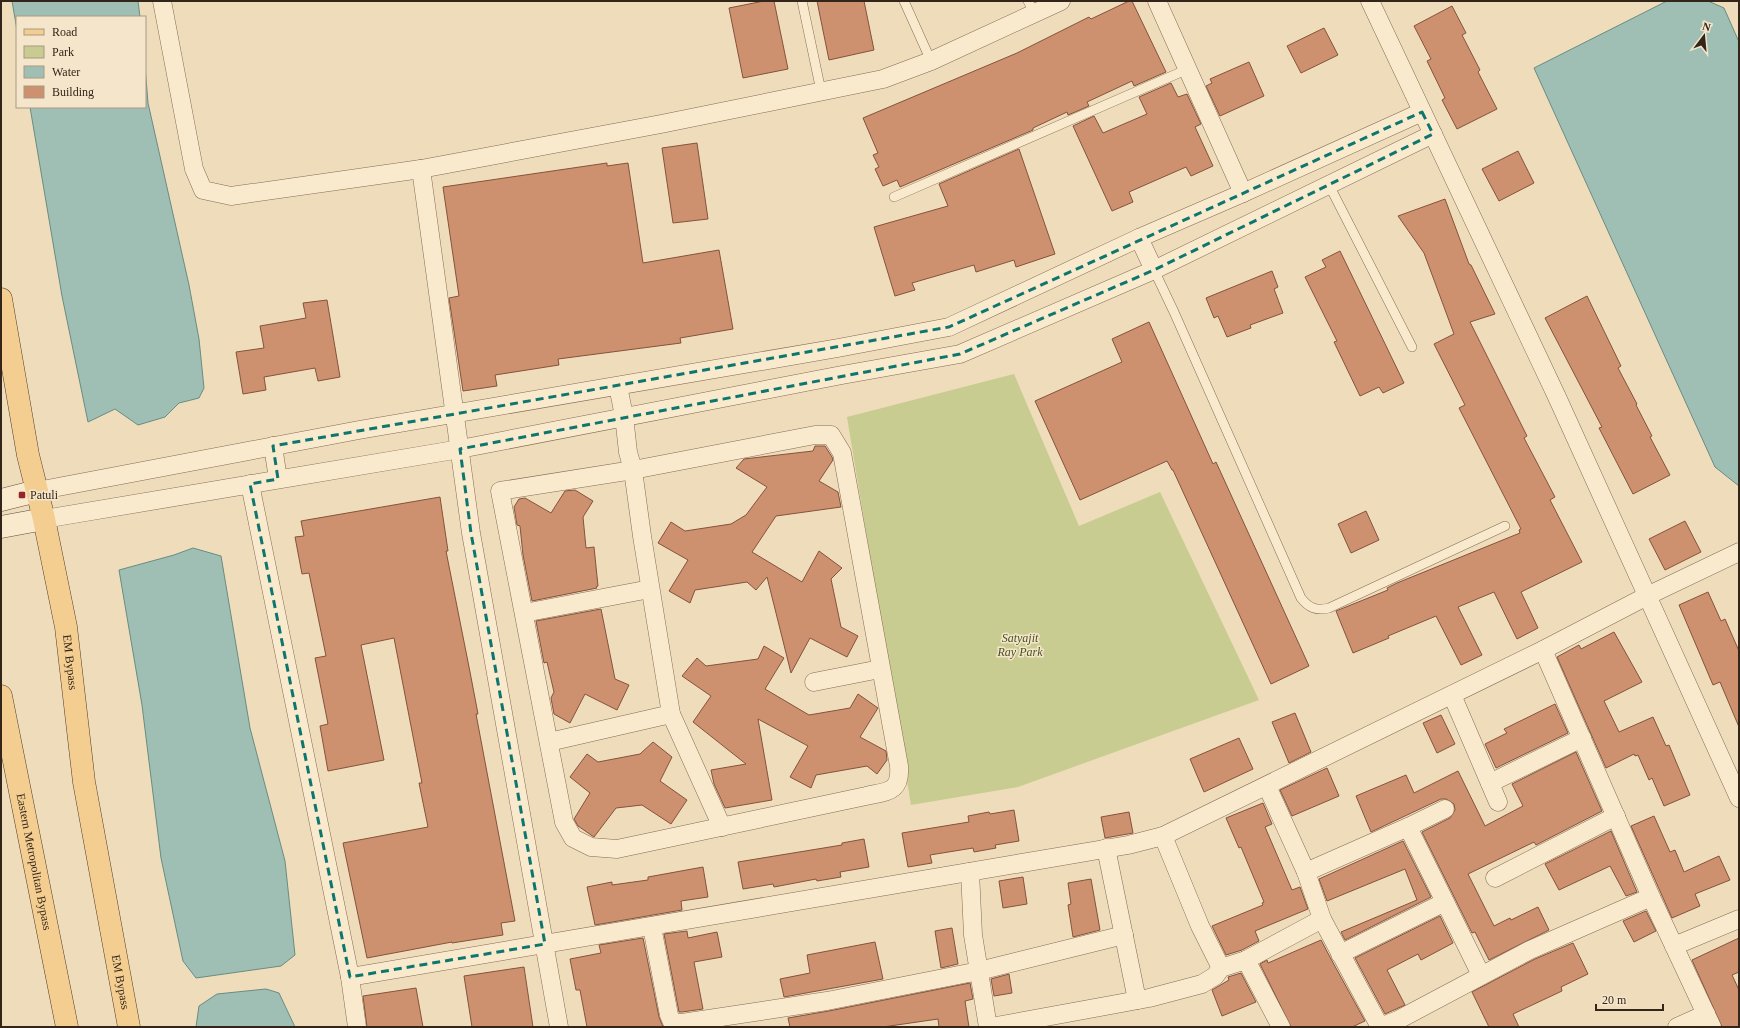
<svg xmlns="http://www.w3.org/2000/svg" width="1740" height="1028" viewBox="0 0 1740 1028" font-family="'Times New Roman',serif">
  <rect width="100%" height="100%" fill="#eedcbb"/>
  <path fill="#c8cc90" d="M 1014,374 L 1079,526 L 1160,492 L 1259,700 L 1018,787 L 911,805 L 847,417 Z"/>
  <g fill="#a0bfb4" stroke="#688c81">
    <path d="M 12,1 L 138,1 L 140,17 L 17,17 L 17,30 Z"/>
    <path d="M 1667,1 L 1708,1 L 1724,8 L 1739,42 L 1739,486 L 1715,467 L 1534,68 Z"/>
    <path d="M 145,66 L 148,103 L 189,285 L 199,339 L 204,388 L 199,398 L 179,403 L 165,417 L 138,425 L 115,409 L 88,422 L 62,296 L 30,107 L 145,107 Z"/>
    <path d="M 193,548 L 221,556 L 250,728 L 285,861 L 295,955 L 281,966 L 196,978 L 183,961 L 161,858 L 142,705 L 119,570 L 174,555 Z"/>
    <path d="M 266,989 L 279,993 L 295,1027 L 196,1027 L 199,1006 L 217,994 Z"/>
  </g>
  <g fill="#cd9170" stroke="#85533b">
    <path d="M 764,1 L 774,1 L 788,69 L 743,78 L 729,8 Z"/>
    <path d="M 817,1 L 864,1 L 874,50 L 829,60 Z"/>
    <path d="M 1129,1 L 1132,1 L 1166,72 L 1134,86 L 1132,81 L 1087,102 L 1089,106 L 1068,115 L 1067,112 L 1033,128 L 1033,130 L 900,187 L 897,180 L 883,186 L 875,169 L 879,167 L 873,155 L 878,153 L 863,118 L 1017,53 L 1089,17 L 1091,19 Z"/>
    <path d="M 1452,6 L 1466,33 L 1462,35 L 1480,70 L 1478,72 L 1497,109 L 1457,129 L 1442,100 L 1445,98 L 1427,61 L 1431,59 L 1414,26 Z"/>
    <path d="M 1324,28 L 1338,55 L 1301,73 L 1287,46 Z"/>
    <path d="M 1249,62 L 1264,96 L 1220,116 L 1206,86 L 1212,83 L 1210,79 Z"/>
    <path d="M 1171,83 L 1178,97 L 1187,94 L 1201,124 L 1195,127 L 1213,166 L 1191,176 L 1186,167 L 1129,192 L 1133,202 L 1112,211 L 1073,126 L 1094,116 L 1103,133 L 1147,114 L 1139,97 Z"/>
    <path d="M 697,143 L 708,219 L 673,223 L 662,148 Z"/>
    <path d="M 1019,149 L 1055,254 L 1016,267 L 1014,260 L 976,272 L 974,265 L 912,283 L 915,290 L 895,296 L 874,227 L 948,206 L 939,184 Z"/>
    <path d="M 1518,151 L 1534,183 L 1499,201 L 1482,169 Z"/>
    <path d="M 607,163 L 607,166 L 628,163 L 643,263 L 719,250 L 733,329 L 680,338 L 681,343 L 558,359 L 559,365 L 495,375 L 497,386 L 463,391 L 449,298 L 459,296 L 443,187 Z"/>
    <path d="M 1445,199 L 1469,264 L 1471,265 L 1495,314 L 1470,322 L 1527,436 L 1524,438 L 1555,497 L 1550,500 L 1582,562 L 1521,592 L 1538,628 L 1517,639 L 1494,592 L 1458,607 L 1482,655 L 1461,665 L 1436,616 L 1388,636 L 1389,638 L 1353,653 L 1336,611 L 1388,590 L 1387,588 L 1397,583 L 1520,533 L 1519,530 L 1521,529 L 1459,408 L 1465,405 L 1434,344 L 1454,334 L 1424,253 L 1398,216 Z"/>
    <path d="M 1340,251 L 1404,383 L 1383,393 L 1379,387 L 1360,396 L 1334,342 L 1337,341 L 1305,277 L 1326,267 L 1322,260 Z"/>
    <path d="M 1272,271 L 1278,287 L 1274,289 L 1283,313 L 1250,325 L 1251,328 L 1227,337 L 1218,316 L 1214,318 L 1206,298 Z"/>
    <path d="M 1587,296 L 1621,366 L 1618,368 L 1637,404 L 1636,405 L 1652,436 L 1650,437 L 1670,475 L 1633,494 L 1599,428 L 1602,427 L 1545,318 Z"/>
    <path d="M 327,300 L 340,377 L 318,381 L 315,368 L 264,377 L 266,390 L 243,394 L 236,352 L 264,348 L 260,326 L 306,318 L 303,303 Z"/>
    <path d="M 1149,322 L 1213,464 L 1216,462 L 1309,666 L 1271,684 L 1173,470 L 1172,470 L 1167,461 L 1080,500 L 1035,401 L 1122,362 L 1112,339 Z"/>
    <path d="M 815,446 L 825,446 L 832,457 L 833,460 L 819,481 L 838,492 L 841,507 L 776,516 L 752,552 L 802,582 L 819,551 L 842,568 L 831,579 L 841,627 L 858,636 L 847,657 L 810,638 L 791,673 L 767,577 L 756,590 L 747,582 L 695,590 L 690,603 L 669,591 L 688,560 L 658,543 L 671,522 L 685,531 L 731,524 L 746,515 L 767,487 L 736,468 L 744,459 L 813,451 Z"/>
    <path d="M 575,490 L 593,501 L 583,517 L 586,548 L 594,547 L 598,586 L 596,587 L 597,588 L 532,601 L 523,555 L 520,526 L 517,525 L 514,507 L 519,499 L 525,498 L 551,513 L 565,491 Z"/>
    <path d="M 440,497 L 448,551 L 446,551 L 470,672 L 478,714 L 476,714 L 515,921 L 501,923 L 503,935 L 452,943 L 452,942 L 367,958 L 343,843 L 428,827 L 419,783 L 422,783 L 394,638 L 361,645 L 384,760 L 328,771 L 320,726 L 328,724 L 315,658 L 326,656 L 309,573 L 302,574 L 295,537 L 304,536 L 301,521 Z"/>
    <path d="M 1366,511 L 1379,540 L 1351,553 L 1338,524 Z"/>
    <path d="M 1685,521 L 1701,552 L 1665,570 L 1649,539 Z"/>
    <path d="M 1708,592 L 1721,621 L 1725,619 L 1739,651 L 1739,727 L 1720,682 L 1713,685 L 1679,605 Z"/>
    <path d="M 601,609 L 615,679 L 629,685 L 617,710 L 585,694 L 570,723 L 554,714 L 551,698 L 554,692 L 547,662 L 544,663 L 536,621 Z"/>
    <path d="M 1614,632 L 1642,682 L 1604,701 L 1619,732 L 1653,717 L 1666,746 L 1669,745 L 1690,795 L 1664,806 L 1652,778 L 1649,780 L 1638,755 L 1635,756 L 1634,754 L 1606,768 L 1557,657 L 1579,645 L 1581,649 Z"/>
    <path d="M 764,646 L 784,658 L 765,689 L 809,715 L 850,708 L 858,694 L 878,708 L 860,737 L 886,751 L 887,760 L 877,774 L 867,766 L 816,775 L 811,788 L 790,777 L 808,746 L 758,719 L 772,800 L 725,808 L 714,784 L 711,770 L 746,764 L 693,722 L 711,696 L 682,676 L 697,658 L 706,666 L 758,659 Z"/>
    <path d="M 1555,704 L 1568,733 L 1496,768 L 1485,744 L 1507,733 L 1504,729 Z"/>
    <path d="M 1295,713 L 1311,752 L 1289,763 L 1272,722 Z"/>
    <path d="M 1441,715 L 1455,744 L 1437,753 L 1423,723 Z"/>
    <path d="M 1239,738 L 1253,769 L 1204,792 L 1190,759 Z"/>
    <path d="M 653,742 L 672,757 L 660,781 L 687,800 L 671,824 L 642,805 L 616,808 L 594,837 L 578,826 L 574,819 L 590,793 L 570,777 L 587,754 L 598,762 L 640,754 Z"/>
    <path d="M 1576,752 L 1602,811 L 1536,845 L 1534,842 L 1468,874 L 1494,926 L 1510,918 L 1511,920 L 1538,907 L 1549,930 L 1489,960 L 1475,932 L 1472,933 L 1422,832 L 1450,818 L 1455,810 L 1454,804 L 1446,799 L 1441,799 L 1371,832 L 1356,796 L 1406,775 L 1414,793 L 1458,771 L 1485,826 L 1523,806 L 1512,784 Z"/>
    <path d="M 1327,768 L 1339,796 L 1292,816 L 1280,790 Z"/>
    <path d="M 1263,803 L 1272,824 L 1265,827 L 1292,890 L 1300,887 L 1308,909 L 1255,931 L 1259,941 L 1242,950 L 1226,955 L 1212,926 L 1263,905 L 1262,903 L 1264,902 L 1241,847 L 1239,848 L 1226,818 Z"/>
    <path d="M 1014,810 L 1019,841 L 995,845 L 996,848 L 974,852 L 973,848 L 930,855 L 932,863 L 908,867 L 902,833 L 969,822 L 968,816 L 989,812 L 990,814 Z"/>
    <path d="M 1129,812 L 1133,833 L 1105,838 L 1101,817 Z"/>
    <path d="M 1654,816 L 1670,852 L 1675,850 L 1684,872 L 1719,856 L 1730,880 L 1695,894 L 1700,906 L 1672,918 L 1631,826 Z"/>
    <path d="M 1611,831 L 1637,892 L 1626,896 L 1610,866 L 1559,890 L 1545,864 Z"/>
    <path d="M 864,839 L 869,867 L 840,872 L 841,877 L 817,881 L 816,879 L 774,887 L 773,884 L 743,889 L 738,862 L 842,845 L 842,843 Z"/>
    <path d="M 1403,841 L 1431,897 L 1345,940 L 1341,932 L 1417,900 L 1405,869 L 1327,901 L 1319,879 Z"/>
    <path d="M 703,867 L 708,897 L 681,901 L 682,910 L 595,925 L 587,887 L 612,882 L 612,885 L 648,880 L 648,877 Z"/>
    <path d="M 1023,877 L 1027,904 L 1003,908 L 999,881 Z"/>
    <path d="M 1091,879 L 1100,930 L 1073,937 L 1068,905 L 1071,904 L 1068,883 Z"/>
    <path d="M 1646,911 L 1656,931 L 1634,942 L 1623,921 Z"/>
    <path d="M 1440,916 L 1453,943 L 1421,960 L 1418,954 L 1387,970 L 1405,1005 L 1385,1014 L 1355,958 Z"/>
    <path d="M 952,928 L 958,964 L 941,968 L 935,931 Z"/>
    <path d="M 687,931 L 688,938 L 717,932 L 722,957 L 694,962 L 703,1009 L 682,1012 L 679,1012 L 664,934 Z"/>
    <path d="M 643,938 L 659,1017 L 663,1027 L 587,1027 L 580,990 L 576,990 L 570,959 L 601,953 L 599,945 Z"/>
    <path d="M 1739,938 L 1739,972 L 1732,975 L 1739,990 L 1739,1027 L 1722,1027 L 1692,960 Z"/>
    <path d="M 1321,940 L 1331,959 L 1365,1021 L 1352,1027 L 1291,1027 L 1260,964 L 1267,960 L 1268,963 Z"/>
    <path d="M 875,942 L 883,979 L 784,997 L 780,979 L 810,973 L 807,955 Z"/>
    <path d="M 1573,943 L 1588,974 L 1561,987 L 1562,991 L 1513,1014 L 1519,1027 L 1489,1027 L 1472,992 L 1535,959 Z"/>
    <path d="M 524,967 L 533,1027 L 472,1027 L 464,976 Z"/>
    <path d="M 1241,973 L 1256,1002 L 1222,1016 L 1212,990 L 1229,980 L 1228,977 Z"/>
    <path d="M 1009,974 L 1012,993 L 994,996 L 991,979 Z"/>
    <path d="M 970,983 L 973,999 L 965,1001 L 969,1027 L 939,1027 L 938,1019 L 883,1027 L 790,1027 L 788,1018 L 829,1011 Z"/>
    <path d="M 416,988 L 423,1027 L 367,1027 L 363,996 Z"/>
  </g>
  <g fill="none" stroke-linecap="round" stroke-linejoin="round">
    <defs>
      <g id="service">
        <path d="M 802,1 L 821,91"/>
        <path d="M 904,1 L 931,61"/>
        <path d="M 1028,1 L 1035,14"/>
        <path d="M 1329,185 L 1412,347"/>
        <path d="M 894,197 L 1188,69"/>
        <path d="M 1154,270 L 1174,312 L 1301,598 C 1309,608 1316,611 1329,608 L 1505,526"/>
      </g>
      <g id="minor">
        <path d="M 162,1 L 194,169 L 203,190 L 231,196 L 421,169 L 661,124 L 883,79 L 931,61 L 1061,1"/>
        <path d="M 1157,1 L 1243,193"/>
        <path d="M 1370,1 L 1557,397 L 1739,798"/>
        <path d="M 421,169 L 471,533 L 559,1027"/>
        <path d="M 1139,238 L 1154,270"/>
        <path d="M 618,386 L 624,416 L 628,452 L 633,470 L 642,536 L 671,714 L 722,827"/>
        <path d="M 815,435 L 831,435 L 842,453 L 899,766 C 901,793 887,791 866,796 L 617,849 L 591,847 L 573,838 L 564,822 L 500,491 L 633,470 Z"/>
        <path d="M 273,446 L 278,479"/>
        <path d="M 250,484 L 350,977 L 357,1027"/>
        <path d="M 37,491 L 359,430 L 838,348 L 949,327 L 1139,238 L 1243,193 L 1422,112"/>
        <path d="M 44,519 L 460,449 L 842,375 L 960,354 L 1154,270 L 1433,134"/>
        <path d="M 524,613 L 650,589"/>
        <path d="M 1543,650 L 1651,897 L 1712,1027"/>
        <path d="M 814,682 L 880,669"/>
        <path d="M 1452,695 L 1498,802"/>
        <path d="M 549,742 L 671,714"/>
        <path d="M 1490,783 L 1582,738"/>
        <path d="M 1267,786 L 1306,872 L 1322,919 L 1380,1027"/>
        <path d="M 1408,827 L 1481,975"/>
        <path d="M 1163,836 L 1200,926 L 1221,968"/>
        <path d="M 1106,848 L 1137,1000"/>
        <path d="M 970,872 L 973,935 L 988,1027"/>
        <path d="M 1306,872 L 1408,827 L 1445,809"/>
        <path d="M 1495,878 L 1616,816"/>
        <path d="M 652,927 L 669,1015 L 672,1022 L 682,1023 L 827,1001 L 979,971 L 1124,935"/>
        <path d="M 1674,946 L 1739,919"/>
        <path d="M 1340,954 L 1445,902"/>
        <path d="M 1246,960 L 1281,1027"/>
        <path d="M 350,977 L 1128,845 L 1163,836 L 1543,650 L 1647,596 L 1739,552"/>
        <path d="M 991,1027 L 1149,998 L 1202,984 L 1215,976 L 1221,968 L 1246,960 L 1322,919"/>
        <path d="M 1380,1027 L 1398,1020 L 1530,950 L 1651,897"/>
        <path d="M 1677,1027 L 1706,1014"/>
      </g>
      <g id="secondary">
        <path d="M 1,500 L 37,491"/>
        <path d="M 1,527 L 44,519"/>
      </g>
      <g id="primary">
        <path id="s1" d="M 1,299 L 28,455 L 44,519 L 66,627 L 84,782 L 129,1027"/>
        <path id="s2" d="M 1,696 L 67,1027"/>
      </g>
    </defs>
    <use href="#service" stroke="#856c55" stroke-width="10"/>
    <use href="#minor" stroke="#856c55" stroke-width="19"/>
    <use href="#secondary" stroke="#674d39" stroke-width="23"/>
    <use href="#primary" stroke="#523a2a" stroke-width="23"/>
    <use href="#service" stroke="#f9eace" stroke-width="9"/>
    <use href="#minor" stroke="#f9eace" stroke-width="18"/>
    <use href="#secondary" stroke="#f9eace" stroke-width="22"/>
    <use href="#primary" stroke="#f4ce91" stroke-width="22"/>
  </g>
  <path fill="none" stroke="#0f766e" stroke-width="3" stroke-dasharray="8 5" stroke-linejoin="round" d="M 1422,112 L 1433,134 L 1154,270 L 960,354 L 460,449 L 471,533 L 545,944 L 350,977 L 250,484 L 278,479 L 273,446 L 949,327 Z"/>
  <rect fill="#95242c" stroke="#f5e6cb" stroke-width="1.5" x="18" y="491" width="8" height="8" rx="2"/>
  <g text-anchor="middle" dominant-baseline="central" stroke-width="3" stroke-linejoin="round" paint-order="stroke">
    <g font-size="12" fill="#34251a" stroke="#f5e6cb" text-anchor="start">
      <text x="30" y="495">Patuli</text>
    </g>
    <g font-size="12" font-style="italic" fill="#485121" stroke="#f5e6cb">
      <text x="1020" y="638">Satyajit<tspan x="1020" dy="14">Ray Park</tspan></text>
    </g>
    <g font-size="12" fill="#34251a" stroke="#f5e6cb">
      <text stroke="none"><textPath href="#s1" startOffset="370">EM Bypass</textPath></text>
      <text stroke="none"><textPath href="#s2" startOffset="169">Eastern Metropolitan Bypass</textPath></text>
      <text stroke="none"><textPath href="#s1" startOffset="694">EM Bypass</textPath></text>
    </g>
  </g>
  <rect width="1740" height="1028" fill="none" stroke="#34251a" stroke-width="4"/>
  <rect x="16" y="16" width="130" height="92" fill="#f5e6cb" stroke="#a89984"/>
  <rect x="24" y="29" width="20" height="6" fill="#f4ce91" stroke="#a89984"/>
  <text x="52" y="36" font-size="12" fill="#34251a">Road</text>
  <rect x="24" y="46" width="20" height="12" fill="#c8cc90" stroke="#a89984"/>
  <text x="52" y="56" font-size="12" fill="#34251a">Park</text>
  <rect x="24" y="66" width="20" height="12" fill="#a0bfb4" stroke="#a89984"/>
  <text x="52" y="76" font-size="12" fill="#34251a">Water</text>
  <rect x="24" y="86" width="20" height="12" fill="#cd9170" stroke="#a89984"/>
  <text x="52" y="96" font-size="12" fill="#34251a">Building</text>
  <g transform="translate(1704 36) rotate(16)" stroke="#f5e6cb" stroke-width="3" paint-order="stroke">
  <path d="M0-3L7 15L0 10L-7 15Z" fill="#34251a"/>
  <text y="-6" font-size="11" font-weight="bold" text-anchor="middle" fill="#34251a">N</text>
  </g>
  <path d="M1596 1004v6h67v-6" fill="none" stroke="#34251a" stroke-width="2"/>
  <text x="1602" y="1004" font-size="12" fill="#34251a" stroke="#f5e6cb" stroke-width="3" paint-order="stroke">20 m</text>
</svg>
